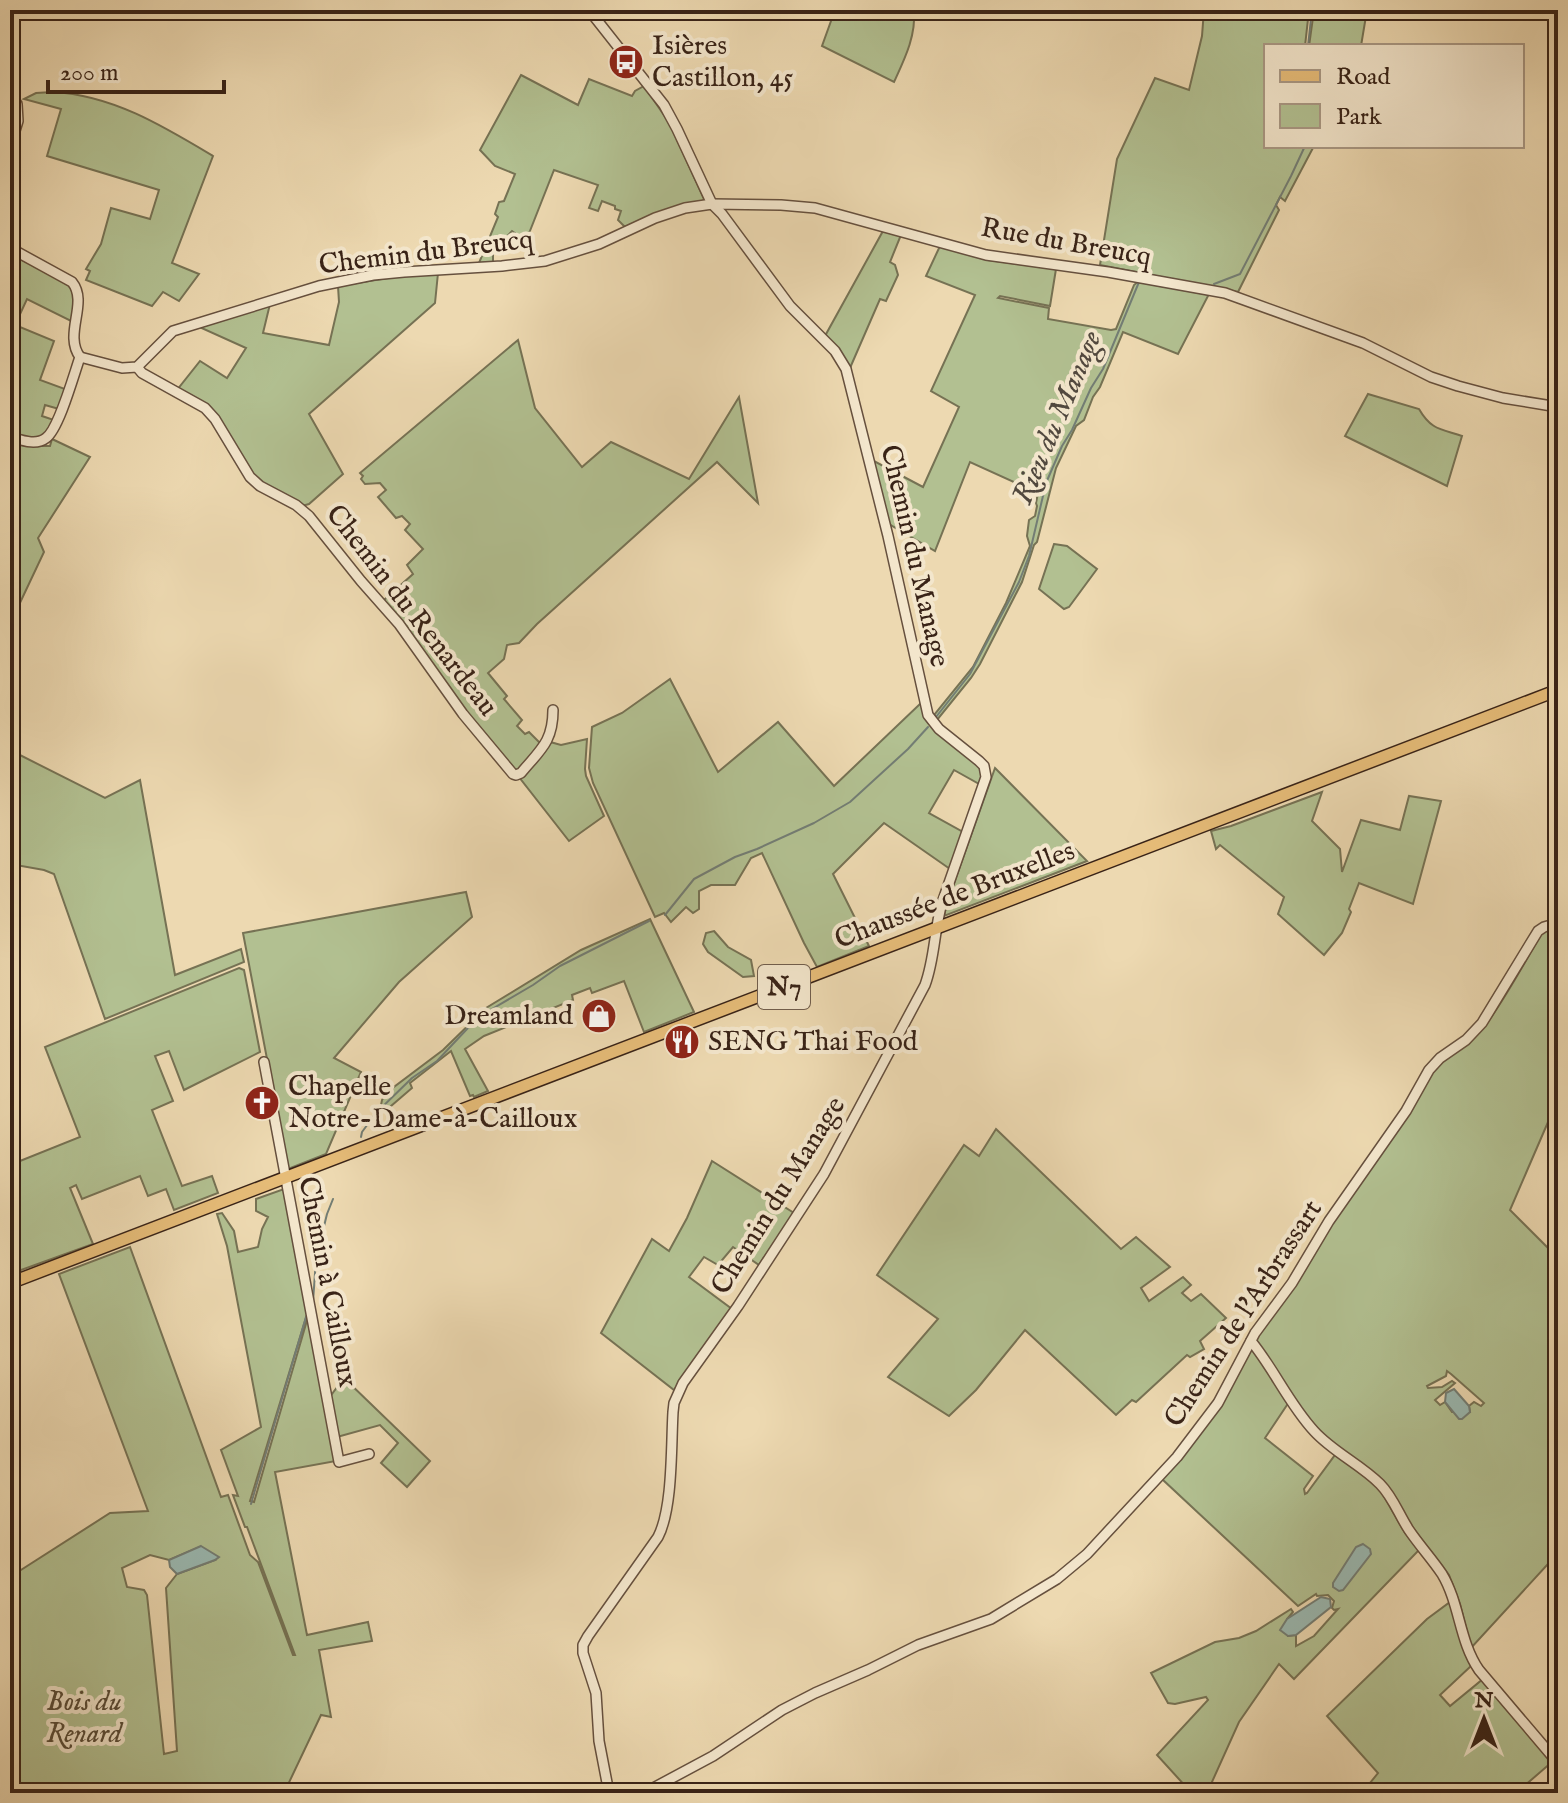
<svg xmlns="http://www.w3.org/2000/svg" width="1568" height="1803" viewBox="0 0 1568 1803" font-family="'IM FELL English',serif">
  <rect width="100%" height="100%" fill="#edd9b1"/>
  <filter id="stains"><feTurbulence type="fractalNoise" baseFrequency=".0025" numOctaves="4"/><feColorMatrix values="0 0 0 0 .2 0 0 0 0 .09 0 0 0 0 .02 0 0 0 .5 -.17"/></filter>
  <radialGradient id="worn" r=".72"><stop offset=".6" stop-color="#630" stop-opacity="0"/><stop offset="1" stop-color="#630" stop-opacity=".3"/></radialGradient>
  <g fill="#b2c091" stroke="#767254" stroke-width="2" fill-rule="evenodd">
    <path d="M 835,10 L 914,10 C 916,36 905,58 894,82 L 822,46 Z"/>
    <path d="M 1204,10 L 1309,10 L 1305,46 L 1266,46 L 1266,146 L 1314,146 L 1285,201 L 1280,197 L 1276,205 L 1279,210 L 1238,292 L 1100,265 L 1117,159 L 1155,78 L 1189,90 L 1202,36 Z"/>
    <path d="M 1314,10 L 1367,10 L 1361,46 L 1309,46 Z"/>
    <path d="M 521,75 L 578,105 L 589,79 L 632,96 L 635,91 L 644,86 L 670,124 L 704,199 L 702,202 L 626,228 L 618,220 L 621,211 L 615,209 L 615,206 L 602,201 L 598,211 L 589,208 L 598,185 L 554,170 L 526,241 L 512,231 L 493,251 L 493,262 L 479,263 L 498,217 L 495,214 L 499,202 L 504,201 L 515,174 L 495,166 L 480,150 Z"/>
    <path d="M 53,92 C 112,95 163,126 213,156 L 172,263 L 199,274 L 179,301 L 163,292 L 152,306 L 86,280 L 90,271 L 86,269 L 101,244 L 111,208 L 150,219 L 159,190 L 47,156 L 61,109 L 24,99 L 36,93 Z"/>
    <path d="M 883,231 L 901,235 L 890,262 L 895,265 L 898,275 L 886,301 L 880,299 L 850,368 L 825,336 Z"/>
    <path d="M 940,246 L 988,260 L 1056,269 L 1050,306 L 1000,296 L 998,298 L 1049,308 L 1048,319 L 1111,330 L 1116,329 L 1134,285 L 1140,280 L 1209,294 L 1178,354 L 1123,332 L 1100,387 L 1093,397 L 1084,420 L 1076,426 L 1056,468 L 1037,542 L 1034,545 L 1022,582 L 980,664 L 971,678 L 937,720 L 934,715 L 973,667 L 1006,603 L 1030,546 L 1027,536 L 1029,520 L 1035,516 L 1037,506 L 1036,503 L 1038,493 L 970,462 L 935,551 L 889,524 L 872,460 L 923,487 L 959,407 L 931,391 L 975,295 L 926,276 Z"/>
    <path d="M 10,254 L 62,280 L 75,291 L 73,322 L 27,299 L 15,325 L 54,341 L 40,380 L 65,389 L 59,409 L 45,405 L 42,416 L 54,420 C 45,443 30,439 10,433 L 10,426 L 18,400 L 10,397 Z"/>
    <path d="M 438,273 L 435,303 L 309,414 L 343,474 L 309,504 L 302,506 L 254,478 L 214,414 L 177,390 L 200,361 L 227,378 L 246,348 L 197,326 L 270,304 L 263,333 L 329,345 L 339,302 L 338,286 L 407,275 Z"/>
    <path d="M 518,340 L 535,408 L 582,467 L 611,442 L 689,479 L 739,397 L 758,503 L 717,462 L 537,624 L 519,643 L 507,645 L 504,659 L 488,673 L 507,696 L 504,699 L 522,720 L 517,726 L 525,734 L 529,732 L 542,745 L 516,772 L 478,727 L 384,600 L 413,574 L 407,565 L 423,549 L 405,530 L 410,524 L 402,516 L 396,518 L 378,497 L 386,490 L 380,483 L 365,484 L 361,479 L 363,476 L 360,473 Z"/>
    <path d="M 1368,394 L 1419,409 C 1431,430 1441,429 1462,436 L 1447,486 L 1345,436 Z"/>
    <path d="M 52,439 L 90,457 L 38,538 L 44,552 L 10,624 L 10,442 L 31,446 L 50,446 Z"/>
    <path d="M 1054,544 L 1067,546 L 1097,569 L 1069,607 L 1064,609 L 1039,589 Z"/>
    <path d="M 670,679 L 718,772 L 778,722 L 834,786 L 921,703 L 929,724 L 977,763 L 984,774 L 981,785 L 954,770 L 929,813 L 963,832 L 950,869 L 884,823 L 833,874 L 869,946 L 817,967 L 804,943 L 762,853 L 751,858 L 735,885 L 711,885 L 699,891 L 699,909 L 693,913 L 686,907 L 671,922 L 664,913 L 655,917 L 593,783 L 589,768 L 592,727 L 622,713 Z"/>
    <path d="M 587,739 L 585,769 L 586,776 L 604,816 L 569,841 L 519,777 L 550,742 L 561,745 Z"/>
    <path d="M 10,750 L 105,798 L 140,780 L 175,975 L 241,949 L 244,962 L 105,1019 L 54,874 L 44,870 L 10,864 Z"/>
    <path d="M 995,768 L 1087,861 L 944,916 L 947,903 Z"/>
    <path d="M 1322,792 L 1312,821 L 1340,849 L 1342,872 L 1361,820 L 1400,830 L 1409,796 L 1441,801 L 1413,904 L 1359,883 L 1349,909 L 1351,912 L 1342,933 L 1324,955 L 1278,914 L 1284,897 L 1220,845 L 1216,849 L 1211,831 L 1231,826 Z"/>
    <path d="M 466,892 L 472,917 L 399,982 L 334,1058 L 361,1072 L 326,1154 L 288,1169 L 243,933 Z"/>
    <path d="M 650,919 L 694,1012 L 644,1032 L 624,981 L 592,993 L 590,988 L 572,995 L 573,1000 L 484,1036 L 465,1049 L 488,1091 L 474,1097 L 473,1095 L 470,1096 L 451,1051 L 410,1083 L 412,1088 L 384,1112 L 380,1110 L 382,1100 L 386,1093 L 443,1050 L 486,1008 L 581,950 Z"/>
    <path d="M 1558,928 L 1558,996 L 1553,1005 L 1549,1033 L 1558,1038 L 1558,1099 L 1510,1210 L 1558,1258 L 1558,1553 L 1471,1648 L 1460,1604 L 1449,1575 L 1411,1525 L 1388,1487 L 1331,1443 L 1312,1425 L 1257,1342 L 1256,1337 L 1432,1072 C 1448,1054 1470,1046 1484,1027 C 1506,998 1524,963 1543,931 ZM 1447,1371 L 1451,1374 L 1484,1403 L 1481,1406 L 1474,1402 L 1469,1406 L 1470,1412 L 1452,1412 L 1445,1402 L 1440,1405 L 1435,1400 L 1455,1383 L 1452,1381 L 1442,1387 L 1428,1388 L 1427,1386 L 1446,1376 Z"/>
    <path d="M 714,931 L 728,947 L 751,960 L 754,976 L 743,977 L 708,952 L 703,944 L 706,933 Z"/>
    <path d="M 239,968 L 244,970 L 260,1052 L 184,1090 L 169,1051 L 155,1056 L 173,1101 L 152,1110 L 182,1186 L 212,1176 L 218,1193 L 174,1210 L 166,1189 L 148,1196 L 140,1176 L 82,1199 L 76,1185 L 70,1188 L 93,1244 L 10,1274 L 10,1165 L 80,1137 L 45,1047 Z"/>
    <path d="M 996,1129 L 1121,1249 L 1136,1237 L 1170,1267 L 1141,1288 L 1149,1301 L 1183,1277 L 1191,1285 L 1182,1293 L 1191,1301 L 1201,1294 L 1226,1318 L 1200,1341 L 1204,1349 L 1190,1357 L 1187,1355 L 1136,1402 L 1132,1400 L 1116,1415 L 1025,1330 L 976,1390 L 949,1416 L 888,1377 L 938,1319 L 877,1275 L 964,1145 L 979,1156 Z"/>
    <path d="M 712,1161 L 794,1213 L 759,1265 L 733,1247 L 718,1265 L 704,1257 L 689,1277 L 732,1309 L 674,1390 L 601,1333 L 652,1239 L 669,1251 L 687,1218 Z"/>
    <path d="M 284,1189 L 308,1311 L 250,1501 L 254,1502 L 308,1317 L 336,1461 L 275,1472 L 307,1635 L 368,1622 L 372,1641 L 319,1650 L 331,1717 L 321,1715 L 284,1793 L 10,1793 L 10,1577 L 110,1513 L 148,1511 L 59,1274 L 130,1247 L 221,1497 L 228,1495 L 250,1555 L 258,1562 L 293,1655 L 295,1655 L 247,1527 L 245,1527 L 233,1495 L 238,1496 L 221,1450 L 261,1427 L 227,1246 L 217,1214 L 222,1213 L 234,1231 L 238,1252 L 258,1247 L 262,1229 L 268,1217 L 256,1211 L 256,1199 ZM 200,1547 L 215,1560 L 177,1574 L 166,1588 L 177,1751 L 164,1754 L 147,1595 L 144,1590 L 127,1587 L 122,1568 L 150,1555 L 169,1560 Z"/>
    <path d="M 1252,1349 L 1289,1402 L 1265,1438 L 1313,1476 L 1304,1489 L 1305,1494 L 1307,1493 L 1335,1455 L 1378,1486 L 1405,1533 L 1419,1550 L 1294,1679 L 1279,1664 L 1239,1722 L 1207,1793 L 1187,1793 L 1188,1789 L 1157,1755 L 1208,1700 L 1206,1697 L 1175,1704 L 1168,1703 L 1151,1673 L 1215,1642 L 1239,1638 L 1256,1631 L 1291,1609 L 1293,1612 L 1287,1619 L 1288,1636 L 1296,1635 L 1296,1646 L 1314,1636 L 1338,1609 L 1334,1610 L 1332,1608 L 1334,1601 L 1328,1595 L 1317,1596 L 1316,1594 L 1298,1606 L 1162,1479 L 1250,1350 Z"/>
    <path d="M 344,1378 L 430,1461 L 407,1487 L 381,1463 L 398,1443 L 380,1425 L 337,1437 L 329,1398 Z"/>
    <path d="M 1450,1602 L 1464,1651 L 1471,1666 L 1440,1695 L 1450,1706 L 1483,1679 L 1552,1762 L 1516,1793 L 1362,1793 L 1378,1773 L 1327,1716 L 1427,1619 Z"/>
  </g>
  <g fill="#9ab9b2" stroke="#737d74" stroke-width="2">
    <path d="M 1454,1389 L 1469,1406 L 1470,1412 L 1462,1419 L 1459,1419 L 1445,1402 L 1446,1393 Z"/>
    <path d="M 1363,1544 L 1370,1549 L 1371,1554 L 1343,1590 L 1339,1591 L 1333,1587 L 1333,1583 L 1356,1547 Z"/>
    <path d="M 201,1546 L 219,1557 L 215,1560 L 177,1574 L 170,1567 L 169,1560 Z"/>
    <path d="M 1321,1597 L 1330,1599 L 1331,1607 L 1296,1635 L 1288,1636 L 1280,1630 L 1287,1619 Z"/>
  </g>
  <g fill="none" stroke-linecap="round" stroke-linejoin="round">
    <g stroke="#737d74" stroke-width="2">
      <path d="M 1308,46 L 1312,10"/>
      <path d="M 1214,284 L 1240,274 L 1291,176 L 1305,146"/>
      <path d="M 936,717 L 970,674 L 1019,582 L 1029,556 L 1046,483 L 1062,446 L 1072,430 L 1091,388 L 1103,369 L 1139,282 L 1210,295"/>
      <path d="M 665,915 L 694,879 L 735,857 L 757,849 L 814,823 L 850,802 L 908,749 L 928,727"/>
      <path d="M 361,1137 L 362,1132 L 376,1113 L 412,1078 L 437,1061 L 467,1029 L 487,1012 L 533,985 L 560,966 L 649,921"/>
      <path d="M 313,1302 L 316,1259 L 327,1214 L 333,1199"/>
      <path d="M 251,1504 L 306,1317"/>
    </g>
    <defs>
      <g id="minor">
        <path d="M 589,10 L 664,105 L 677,129 L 712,204 L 722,214 L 790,306 L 835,351 L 846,369 L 888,536 L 928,715 L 939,729 L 979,761 L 984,766 L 986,777 L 942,903 C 934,930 935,958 925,985 L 824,1174 L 738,1306 L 683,1383 L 674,1403 L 673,1412 C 671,1446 673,1508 658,1537 L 588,1636 L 583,1645 L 583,1653 L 596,1693 L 599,1741 L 609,1793"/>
        <path d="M 10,100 L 17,104 L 18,121 L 10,147"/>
        <path d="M 10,248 L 72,282 C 89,303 63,334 80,357 C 74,374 59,429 46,438 C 36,446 21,440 10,437"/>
        <path d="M 80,357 L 122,368 L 137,367 L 173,331 L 319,286 L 373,275 L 404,272 L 502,266 L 545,261 L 599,244 L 655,218 L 685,208 L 712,204 L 781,205 L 815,208 L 986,255 L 1108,272 L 1225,293 L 1363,343 L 1431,377 L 1458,386 L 1503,398 L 1558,407"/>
        <path d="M 137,367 L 142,373 L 205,408 L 215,419 L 250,477 L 260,486 L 296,505 L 309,516 L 361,581 L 399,624 L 463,714 L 513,774 L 516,775 L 521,773 C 540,750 553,742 553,710"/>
        <path d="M 264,1062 L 339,1462 L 369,1454"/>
        <path d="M 1251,1341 C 1274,1369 1289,1404 1314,1431 C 1333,1452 1360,1464 1380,1484 C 1393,1497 1399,1515 1409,1530 C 1419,1545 1432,1559 1442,1574 C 1460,1604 1459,1641 1479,1670 L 1558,1763"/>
        <path d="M 644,1793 L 713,1756 L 782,1710 L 815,1693 L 868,1670 L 918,1645 L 991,1619 L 1057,1579 L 1087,1554 L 1177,1457 L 1218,1403 L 1255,1333 L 1292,1283 L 1329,1221 L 1406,1111 L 1429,1070 L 1440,1058 L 1466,1040 L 1482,1023 L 1538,931 L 1544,927 L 1558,923"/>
      </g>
      <path id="major" d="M 10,1283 L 1558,690"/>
    </defs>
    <use href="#minor" stroke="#66503e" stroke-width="12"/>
    <use href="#major" stroke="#392317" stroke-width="14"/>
    <use href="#minor" stroke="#f3e6cc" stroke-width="9"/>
    <use href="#major" stroke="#e6bc78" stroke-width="11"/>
  </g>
  <defs>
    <symbol id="bus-disc" viewBox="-11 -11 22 22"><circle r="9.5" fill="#8f2418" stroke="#f3e6cc"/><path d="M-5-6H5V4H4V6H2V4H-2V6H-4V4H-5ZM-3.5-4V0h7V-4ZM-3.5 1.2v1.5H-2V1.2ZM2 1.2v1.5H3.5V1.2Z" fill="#fff"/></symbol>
    <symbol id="shop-disc" viewBox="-11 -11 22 22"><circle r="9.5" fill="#8f2418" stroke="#f3e6cc"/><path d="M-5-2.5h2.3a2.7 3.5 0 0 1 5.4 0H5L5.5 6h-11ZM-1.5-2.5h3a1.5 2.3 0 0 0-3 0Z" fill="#fff"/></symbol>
    <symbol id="restaurant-disc" viewBox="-11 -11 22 22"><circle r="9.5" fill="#8f2418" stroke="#f3e6cc"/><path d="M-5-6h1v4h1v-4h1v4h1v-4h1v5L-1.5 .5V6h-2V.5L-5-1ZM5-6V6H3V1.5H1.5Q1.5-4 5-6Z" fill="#fff"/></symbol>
    <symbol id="church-disc" viewBox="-11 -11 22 22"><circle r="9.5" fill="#8f2418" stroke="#f3e6cc"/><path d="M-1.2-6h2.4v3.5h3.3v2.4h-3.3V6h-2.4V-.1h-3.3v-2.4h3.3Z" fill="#fff"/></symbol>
  </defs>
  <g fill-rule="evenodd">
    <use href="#bus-disc" x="606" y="42" width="40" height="40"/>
    <use href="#shop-disc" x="579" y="996" width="40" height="40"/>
    <use href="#restaurant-disc" x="662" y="1022" width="40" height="40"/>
    <use href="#church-disc" x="242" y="1083" width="40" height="40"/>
  </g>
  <g text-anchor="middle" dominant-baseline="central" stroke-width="8" stroke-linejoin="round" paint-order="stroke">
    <rect fill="#f3e6cc" stroke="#715e4d" stroke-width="2" x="758" y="965" width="52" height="44" rx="6"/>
    <g font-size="26" font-weight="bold" fill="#392317">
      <text x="784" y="987">N7</text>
    </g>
    <g font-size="28" fill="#392317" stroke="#f3e6cc" text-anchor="start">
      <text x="652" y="46">Isières<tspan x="652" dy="32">Castillon, 45</tspan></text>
      <text x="573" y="1016" text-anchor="end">Dreamland</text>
      <text x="708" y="1042">SENG Thai Food</text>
      <text x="288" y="1087">Chapelle<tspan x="288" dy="32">Notre-Dame-à-Cailloux</tspan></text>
    </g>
    <g font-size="28" fill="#392317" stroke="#f3e6cc">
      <text transform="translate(1066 243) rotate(10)">Rue du Breucq</text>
      <text transform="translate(426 253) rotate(-7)">Chemin du Breucq</text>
      <text transform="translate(914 556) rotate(77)">Chemin du Manage</text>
      <text transform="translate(411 611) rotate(52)">Chemin du Renardeau</text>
      <text transform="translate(955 896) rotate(-21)">Chaussée de Bruxelles</text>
      <text transform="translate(779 1196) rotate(-58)">Chemin du Manage</text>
      <text transform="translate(327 1282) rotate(79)">Chemin à Cailloux</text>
      <text transform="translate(1244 1314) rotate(-57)">Chemin de l'Arbrassart</text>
    </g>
    <g font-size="28" font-style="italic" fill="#574a36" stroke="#f3e6cc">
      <text x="84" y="1702">Bois du<tspan x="84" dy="32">Renard</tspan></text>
    </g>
    <g font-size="30" font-style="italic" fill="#51483e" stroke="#f3e6cc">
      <text transform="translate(1058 418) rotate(-67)">Rieu du Manage</text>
    </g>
  </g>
  <rect width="1568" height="1803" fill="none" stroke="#edd9b1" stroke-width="40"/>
  <rect x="12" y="12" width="1544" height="1779" fill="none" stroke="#392317" stroke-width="4"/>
  <rect x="20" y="20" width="1528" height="1763" fill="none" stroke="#392317" stroke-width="2"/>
  <rect x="1264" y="44" width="260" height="104" fill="#f3e6cc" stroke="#a99884" stroke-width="2"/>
  <rect x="1280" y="70" width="40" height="12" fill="#e6bc78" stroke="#a99884" stroke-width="2"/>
  <text x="1336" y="84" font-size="24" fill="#392317">Road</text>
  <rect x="1280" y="104" width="40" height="24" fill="#b2c091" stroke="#a99884" stroke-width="2"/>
  <text x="1336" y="124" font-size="24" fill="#392317">Park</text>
  <g transform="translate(1484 1719)" stroke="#f3e6cc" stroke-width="6" paint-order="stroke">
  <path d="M0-6L14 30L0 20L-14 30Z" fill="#392317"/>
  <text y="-12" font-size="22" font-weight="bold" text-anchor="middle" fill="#392317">N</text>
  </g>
  <path d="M48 80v12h176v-12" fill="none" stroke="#392317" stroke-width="4"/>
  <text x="60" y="80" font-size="24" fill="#392317" stroke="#f3e6cc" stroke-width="6" paint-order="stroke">200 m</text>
  <rect width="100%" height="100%" filter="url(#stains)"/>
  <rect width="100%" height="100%" fill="url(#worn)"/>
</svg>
